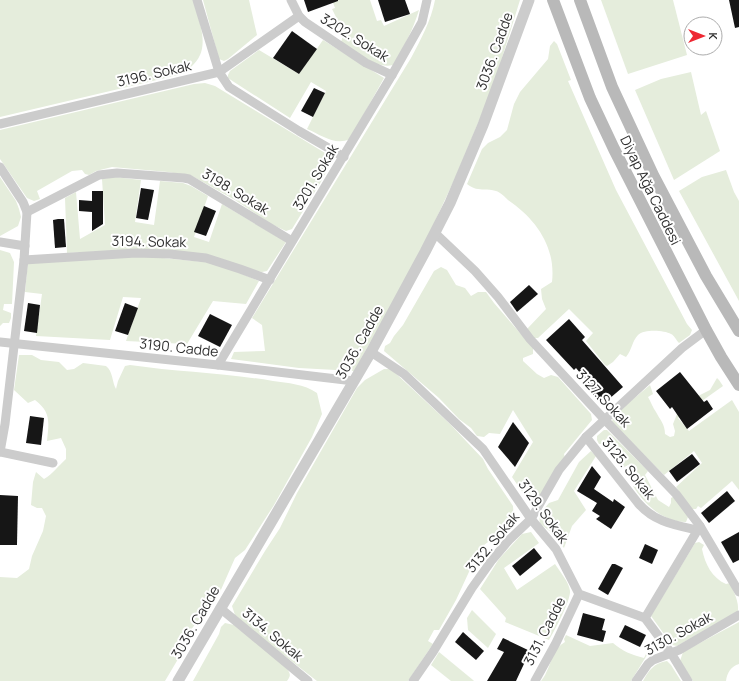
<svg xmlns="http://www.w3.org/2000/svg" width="739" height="681" viewBox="0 0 739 681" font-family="Manrope,sans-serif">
  <rect width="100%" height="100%" fill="#fff"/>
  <g fill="#e5eddc">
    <path d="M 0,0 L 193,0 C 202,30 215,58 178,75 L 0,117 Z"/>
    <path d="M 203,0 L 249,0 L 257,35 L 228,59 L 224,61 L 219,59 Z"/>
    <path d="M 332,0 L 370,0 L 377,21 L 381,20 L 384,26 L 419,10 C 413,30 404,47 393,65 C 377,70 353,50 341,42 L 345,30 L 340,25 L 332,9 L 335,8 Z"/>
    <path d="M 435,0 L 520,0 L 493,87 L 456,176 L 417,260 L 354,371 L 299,368 L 231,359 L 234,352 L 265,351 L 262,325 L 252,318 L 411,58 C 421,39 431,21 435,0 Z"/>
    <path d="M 601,0 L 673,0 L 687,55 L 628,74 Z"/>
    <path d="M 323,40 L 384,78 L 350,139 C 335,146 321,135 307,129 L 326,91 L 311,82 L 290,118 L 234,82 L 228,78 L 228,75 L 230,71 L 259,50 L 299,74 Z"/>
    <path d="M 554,41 L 557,44 L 571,80 L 568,81 L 616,190 L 687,324 L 692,330 L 690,335 L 679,343 C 676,340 674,335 671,334 C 664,330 644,329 638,335 C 632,341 632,350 626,357 L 620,354 L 613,362 L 607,366 L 605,365 L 586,341 L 593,333 L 569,309 L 538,338 L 534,338 L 527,329 L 546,309 L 542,299 L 541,289 L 552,282 C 556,247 536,219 508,200 C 505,197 500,192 496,191 C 485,187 478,193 467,184 L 482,149 L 488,143 L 500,137 L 507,130 L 514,104 L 520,92 L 548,59 L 550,46 Z"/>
    <path d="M 691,72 L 701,115 L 706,111 L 720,151 L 674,180 L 635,90 L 661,79 Z"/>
    <path d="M 205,83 L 215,86 L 330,156 L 332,160 L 322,180 L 292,229 L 286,231 L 271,224 L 235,200 L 192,176 L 168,172 L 112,167 L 96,171 L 89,175 L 85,174 L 82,170 L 72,171 L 37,191 L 40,199 L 34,201 L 27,198 L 0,159 L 0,130 L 194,84 Z"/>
    <path d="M 726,170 L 734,192 L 739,201 L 739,301 L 679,191 L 702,177 Z"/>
    <path d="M 0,177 L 16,201 L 19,209 L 21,217 L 18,226 L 0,236 Z"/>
    <path d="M 114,177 L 141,180 L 135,222 L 154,225 L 160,181 L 183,183 L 191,186 L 208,196 L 194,237 L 209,242 L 222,204 L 286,242 L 267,271 L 262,272 L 132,250 L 67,253 L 65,198 L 76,192 L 80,239 L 105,225 L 102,179 Z"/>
    <path d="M 0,250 L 10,253 L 14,262 L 12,304 L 4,304 L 3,310 L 11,313 L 11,318 L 9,323 L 3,323 L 0,326 Z"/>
    <path d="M 142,256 L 215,263 L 259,281 L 246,304 L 213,301 L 187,344 L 126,341 L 141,298 L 123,297 L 110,340 L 36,336 L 42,294 L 25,292 L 28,262 Z"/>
    <path d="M 441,267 L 447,270 L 456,285 L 465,288 L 471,296 L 478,292 L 486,292 L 494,303 L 533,348 L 533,354 L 523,358 L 523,361 L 537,374 L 544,378 L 551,375 L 558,377 L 591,414 L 592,420 L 564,454 L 565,458 L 535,502 L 530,503 L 512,477 L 533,442 L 513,410 L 500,434 L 489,433 L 484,437 L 477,436 L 471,428 L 459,419 L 439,398 L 384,351 L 385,346 L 390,343 L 394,336 L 403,325 L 434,271 Z"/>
    <path d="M 19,355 L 32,355 L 41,360 L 59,362 L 67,370 L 74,369 L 83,363 L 106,366 C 113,371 112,382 116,389 L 118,381 L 125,366 L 130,365 C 178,372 226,373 273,381 C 288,383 304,384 317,393 L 322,414 L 312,437 L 274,505 L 245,550 L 235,558 L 220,592 L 190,631 L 184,649 L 165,681 L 0,681 L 0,577 L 17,578 L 29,569 L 32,556 L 43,531 L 46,516 L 42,508 L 37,508 L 31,505 L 33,482 L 36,472 L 44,479 C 53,474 58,466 66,459 L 66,449 L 61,438 L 47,441 C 49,422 51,412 35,400 L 28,403 L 14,390 Z"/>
    <path d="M 384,369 L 391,369 L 450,424 L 483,459 L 488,469 L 513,506 L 514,521 L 504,530 L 480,548 L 456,600 L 439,630 L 434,630 L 428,641 L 433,644 L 408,681 L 317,681 L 236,618 L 232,606 L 265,551 L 280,528 L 297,493 L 357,388 L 365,380 Z"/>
    <path d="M 717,378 L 719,380 L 723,386 L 678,418 L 689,431 L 732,400 L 739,412 L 739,490 L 732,481 L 701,508 L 698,506 L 696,509 L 692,509 L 676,487 L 702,463 L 694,451 L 664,475 L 612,422 L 613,416 L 650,385 L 653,394 L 648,397 C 651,402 653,408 656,412 C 660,420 665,424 665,434 L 670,437 L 674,436 L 675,431 L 673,424 L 677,414 L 692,399 L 710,390 Z"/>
    <path d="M 604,430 L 607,430 L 648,471 L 645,475 L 658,500 L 669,507 L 671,503 L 671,498 L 673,497 L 681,505 L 688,517 L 686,522 C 663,522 644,504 633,486 L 641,488 L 637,476 L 633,476 L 628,465 L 623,468 L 620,467 C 621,458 614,451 609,444 L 599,444 L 597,440 L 597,436 Z"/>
    <path d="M 591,451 L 596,456 L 574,491 L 586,510 L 572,526 L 564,548 L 551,532 L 540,524 L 539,515 L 549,503 L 558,500 L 579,462 Z"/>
    <path d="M 531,532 L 539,543 L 504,568 L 517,590 L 555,564 C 560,572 569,582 570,591 C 571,600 554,632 549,640 L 505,622 L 506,618 L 480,589 L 499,559 L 522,534 Z"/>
    <path d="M 699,542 L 704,545 L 702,549 C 705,564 712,578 726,584 L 730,583 C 734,592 739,602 738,611 L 677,646 L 672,645 L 651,616 L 655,609 L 695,543 Z"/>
    <path d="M 472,610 L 496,634 L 488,648 L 468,630 L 467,618 Z"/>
    <path d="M 739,622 L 739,664 C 731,666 727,673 726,681 L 693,681 L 680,661 L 683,652 Z"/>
    <path d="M 225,623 L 234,625 C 243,633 286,664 289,672 C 291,676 289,678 287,681 L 193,681 L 219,634 L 221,627 Z"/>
    <path d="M 566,635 L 590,646 L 613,643 C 622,651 632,655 644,658 L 646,654 L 647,655 L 631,681 L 541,681 C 543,678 545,676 546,673 C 552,661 553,649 565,642 L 564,639 Z"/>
    <path d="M 439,652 L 473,680 L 474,681 L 451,681 L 431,665 Z"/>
    <path d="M 667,661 L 671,665 L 681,681 L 643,681 C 649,670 654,663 667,661 Z"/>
  </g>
  <g fill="#161616">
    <path d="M 304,0 L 338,0 L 338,1 L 308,12 Z"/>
    <path d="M 378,0 L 405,0 L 410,14 L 385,22 Z"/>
    <path d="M 729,0 L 739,0 L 739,27 L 735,28 Z"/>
    <path d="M 292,31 L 317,49 L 299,74 L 273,58 Z"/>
    <path d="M 314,88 L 325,93 L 313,117 L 301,111 Z"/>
    <path d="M 141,188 L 154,190 L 148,220 L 136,218 Z"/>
    <path d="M 92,191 L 103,191 L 103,224 L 92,231 L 92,212 L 79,211 L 79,200 L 92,201 Z"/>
    <path d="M 204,206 L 216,211 L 206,236 L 194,232 Z"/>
    <path d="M 58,219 L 64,219 L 66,247 L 55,248 L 53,220 Z"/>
    <path d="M 529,285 L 538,294 L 517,312 L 510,302 Z"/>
    <path d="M 28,303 L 40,305 L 37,333 L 24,331 Z"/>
    <path d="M 125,303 L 138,308 L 128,335 L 115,331 Z"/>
    <path d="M 210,314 L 232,325 L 220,347 L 198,336 Z"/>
    <path d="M 569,319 L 585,337 L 582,340 L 623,387 L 602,405 L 588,388 L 591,386 L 576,368 L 574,370 L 546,340 Z"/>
    <path d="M 680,372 L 704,402 L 707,400 L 713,409 L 687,429 L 672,407 L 670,409 L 656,391 Z"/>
    <path d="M 30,416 L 44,418 L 41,445 L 26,443 Z"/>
    <path d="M 513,422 L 529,443 L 515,467 L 498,447 Z"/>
    <path d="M 692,454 L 700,464 L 677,482 L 669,471 Z"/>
    <path d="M 592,466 L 601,477 L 594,489 L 613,502 L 614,499 L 625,507 L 611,529 L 596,519 L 600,516 L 592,511 L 597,503 L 577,491 Z"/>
    <path d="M 727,491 L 735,501 L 709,523 L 701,513 Z"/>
    <path d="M 0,495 L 18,496 L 17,545 L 0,545 Z"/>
    <path d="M 739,532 L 739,560 L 733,563 L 721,542 Z"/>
    <path d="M 645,544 L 658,550 L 652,564 L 639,558 Z"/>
    <path d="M 534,548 L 542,558 L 520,576 L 512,566 Z"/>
    <path d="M 612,564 L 615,564 L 623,568 L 608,595 L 598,589 Z"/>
    <path d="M 583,613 L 605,619 L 602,630 L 606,631 L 603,642 L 577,635 Z"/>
    <path d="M 625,625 L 646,635 L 640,647 L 619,637 Z"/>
    <path d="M 463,632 L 484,651 L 476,660 L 455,642 Z"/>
    <path d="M 503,638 L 530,651 L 516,681 L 487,681 L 504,652 L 497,649 Z"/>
  </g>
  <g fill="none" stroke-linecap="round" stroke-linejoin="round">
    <g stroke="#ccc" stroke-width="9">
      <path d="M 197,0 L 219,72 L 229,87 L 299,131 L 344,157"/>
      <path d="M 291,0 L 299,16 L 305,22 L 366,63 L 392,75"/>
      <path d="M 0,124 L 219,72 L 299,16"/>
      <path d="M 0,167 L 23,202 L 27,212 L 24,260 L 5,424 L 0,452"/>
      <path d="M 27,212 L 99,175 L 117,173 L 184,178 L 189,179 L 292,241"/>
      <path d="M 435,233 L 475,271 L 498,297 L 530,339 L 604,419 L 676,494 L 700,526 L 739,592"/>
      <path d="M 0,242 L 25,246"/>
      <path d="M 24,260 L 136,253 L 170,254 L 206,258 L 240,269 L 270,280"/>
      <path d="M 0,342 L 218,365 L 354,381"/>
      <path d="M 371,352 L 404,374 L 483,449 L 531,519 L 556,549 L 579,594 L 645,618 L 671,653 L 688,681"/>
      <path d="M 218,365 L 392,75 L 422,22 L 427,0"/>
      <path d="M 586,437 L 638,503 C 654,522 675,525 697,530"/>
      <path d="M 0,452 L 53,463"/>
      <path d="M 220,608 L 308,681"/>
      <path d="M 645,618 L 700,526"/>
      <path d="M 413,681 L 433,652 L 472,588 L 492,560 L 509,540 L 531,519 L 559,470 L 586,437 L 682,348 L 706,330"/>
      <path d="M 535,681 L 556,643 L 579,594"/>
      <path d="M 636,681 L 648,664 L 653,660 L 679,650 L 739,615"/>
    </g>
    <path stroke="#ccc" stroke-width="11" d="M 178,681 L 371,352 L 425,252 L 450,203 L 483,125 L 529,0"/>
    <g stroke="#b9b9b9" stroke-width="12">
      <path d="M 553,0 L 590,98 L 614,149 L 706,330 L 721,357 L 739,385"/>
      <path d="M 580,0 L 612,87 L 653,175 L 706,276 L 739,331"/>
    </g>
  </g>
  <g text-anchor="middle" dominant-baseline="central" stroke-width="4" stroke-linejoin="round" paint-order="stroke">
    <g font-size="14" fill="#2f2f2f" stroke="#fff">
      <text transform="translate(355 37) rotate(32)">3202. Sokak</text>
      <text transform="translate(494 51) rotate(-70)">3036. Cadde</text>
      <text transform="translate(154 73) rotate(-13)">3196. Sokak</text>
      <text transform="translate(315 177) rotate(-59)">3201. Sokak</text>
      <text transform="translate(651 190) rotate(64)">Diyap Ağa Caddesi</text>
      <text transform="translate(236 191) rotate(31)">3198. Sokak</text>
      <text transform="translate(149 241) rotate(1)">3194. Sokak</text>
      <text transform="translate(359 342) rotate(-61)">3036. Cadde</text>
      <text transform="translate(179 347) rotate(6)">3190. Cadde</text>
      <text transform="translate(604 398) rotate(47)">3127. Sokak</text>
      <text transform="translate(629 468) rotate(51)">3125. Sokak</text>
      <text transform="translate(544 511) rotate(54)">3129. Sokak</text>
      <text transform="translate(492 542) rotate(-50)">3132. Sokak</text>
      <text transform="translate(195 622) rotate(-60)">3036. Cadde</text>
      <text transform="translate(544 631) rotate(-63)">3131. Cadde</text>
      <text transform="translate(678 633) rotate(-29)">3130. Sokak</text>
      <text transform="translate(273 634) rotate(40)">3134. Sokak</text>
    </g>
  </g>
  <g transform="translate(703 36) rotate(90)"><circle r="19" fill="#ffffff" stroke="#acacac"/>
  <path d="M0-3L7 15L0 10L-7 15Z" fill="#ee2833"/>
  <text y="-6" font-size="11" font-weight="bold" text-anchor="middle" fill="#2f2f2f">K</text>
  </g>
</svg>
